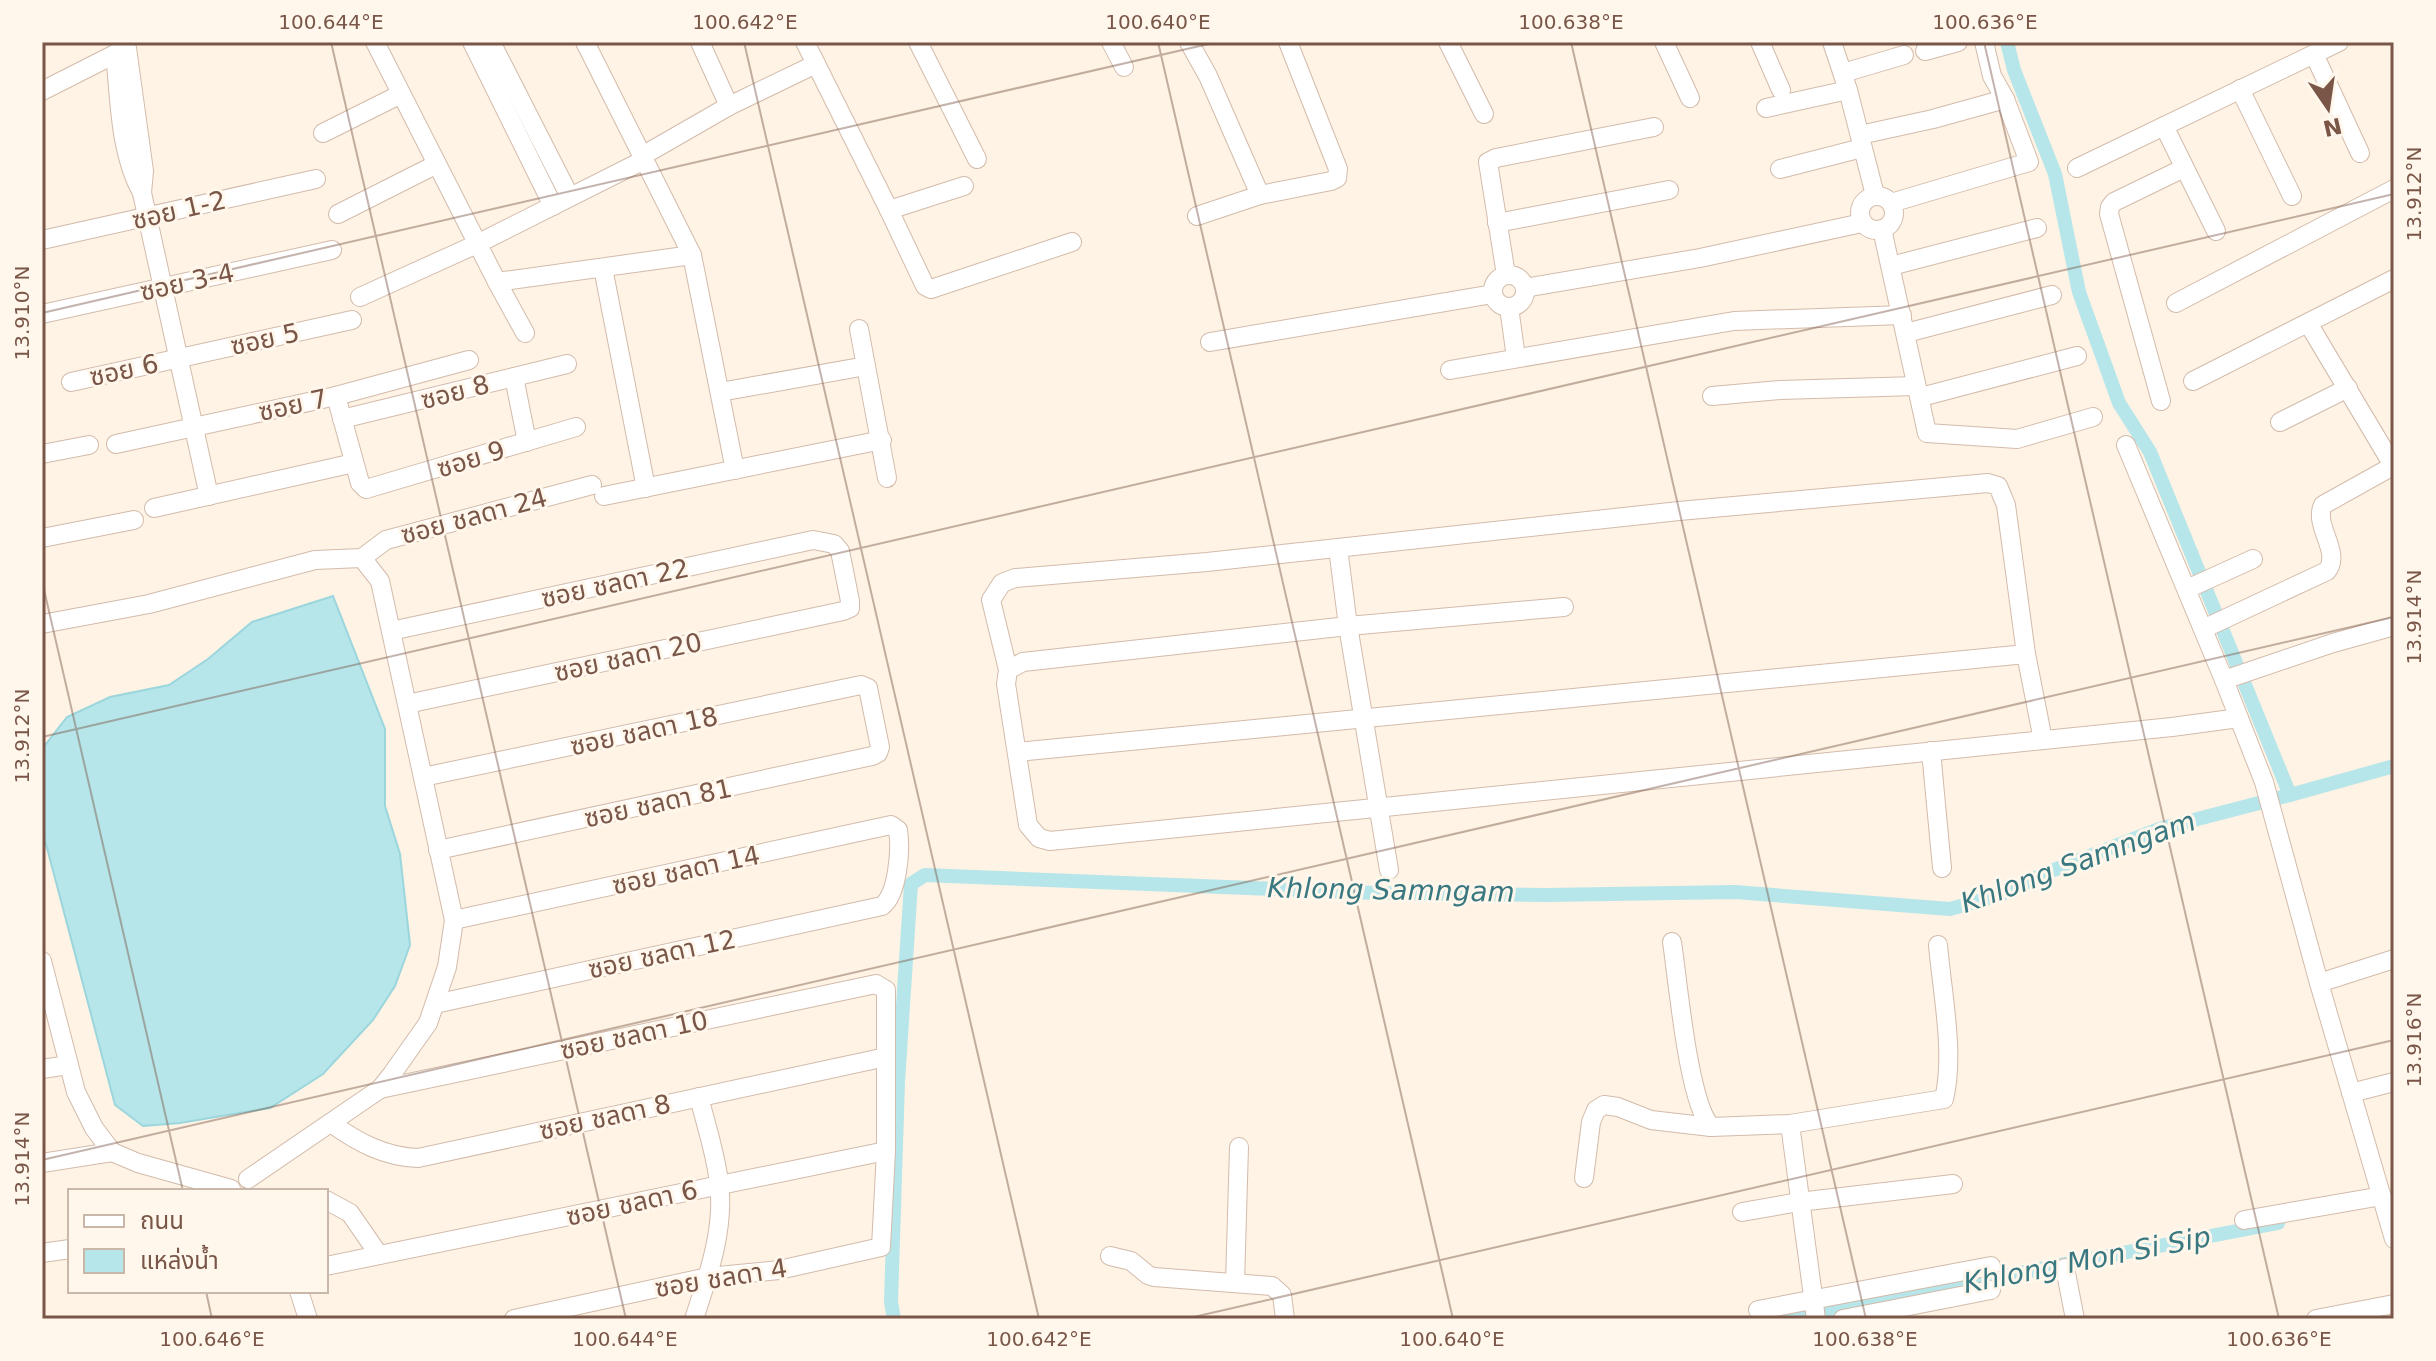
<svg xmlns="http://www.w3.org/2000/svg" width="2436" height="1361" viewBox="0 0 2436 1361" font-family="'DejaVu Sans','Noto Sans Thai',sans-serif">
  <rect width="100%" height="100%" fill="#fef3e4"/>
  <path fill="#b6e5ea" stroke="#9bd6dd" stroke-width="2" d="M 333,596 L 385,729 L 385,806 L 400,854 L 410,945 L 395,986 L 373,1020 L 323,1074 L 270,1108 L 180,1123 L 143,1126 L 115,1105 L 42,829 L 42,749 L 67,717 L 110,697 L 169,685 L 208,659 L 252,622 Z"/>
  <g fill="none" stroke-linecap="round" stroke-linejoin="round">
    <g stroke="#b6e5ea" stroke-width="14">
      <path d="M 2007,42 L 2014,70 L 2055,174 L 2079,292 L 2119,403 L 2150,452 L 2290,795 L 2394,766"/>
      <path d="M 894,1319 L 891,1302 L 898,1082 L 911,884 L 925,875 L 1375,893 L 1547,895 L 1735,892 L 1950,909 L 2000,895 L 2046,873 L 2159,829 L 2290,795"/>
      <path d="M 1780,1319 L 2278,1223"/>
    </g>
    <defs>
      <g id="minor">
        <path d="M 375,42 L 497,282 L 525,333"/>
        <path d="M 472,42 L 553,206"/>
        <path d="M 491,42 L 570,197"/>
        <path d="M 585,42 L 692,255 L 735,470"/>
        <path d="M 700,42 L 729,106"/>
        <path d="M 805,42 L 889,210 L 964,186"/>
        <path d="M 918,42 L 977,159"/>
        <path d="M 1111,42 L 1124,67"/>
        <path d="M 1189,42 L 1208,76 L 1260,195"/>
        <path d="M 1448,42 L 1484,114"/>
        <path d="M 1664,42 L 1690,98"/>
        <path d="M 1760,42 L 1781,90"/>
        <path d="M 1832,42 L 1848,90 L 1875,195"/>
        <path d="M 127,48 L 144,171 L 142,193"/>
        <path d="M 1925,51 L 1958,42"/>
        <path d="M 115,54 C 120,100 119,151 142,193 L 209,496"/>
        <path d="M 2314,54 L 2360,153"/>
        <path d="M 1843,73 L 1904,55"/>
        <path d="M 2240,89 L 2292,196"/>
        <path d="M 42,91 L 125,49"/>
        <path d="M 1766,108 L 1848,90"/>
        <path d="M 2164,126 L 2216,231"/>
        <path d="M 323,133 L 401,94"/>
        <path d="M 1860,135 L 1933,119 L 2005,99 L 1992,76 L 1984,42"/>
        <path d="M 642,156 L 729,106 L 816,64"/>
        <path d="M 2077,168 L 2339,42"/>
        <path d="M 1780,169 L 1862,148"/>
        <circle cx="1877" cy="213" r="17"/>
        <path d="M 1891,203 L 2029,162 L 2005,99"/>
        <path d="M 889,210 L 925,286 L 931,289 L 1072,242"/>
        <path d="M 338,214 L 437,164"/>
        <path d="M 1197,216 L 1260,195 L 1331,181 L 1337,178 L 1338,169 L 1288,42"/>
        <path d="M 1497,223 L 1669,190"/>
        <path d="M 1882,229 L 1927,433 L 2017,439 L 2093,417"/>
        <path d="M 42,240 L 316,179"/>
        <path d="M 1891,266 L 2037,228"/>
        <path d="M 603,268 L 646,488"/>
        <circle cx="1509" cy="291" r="16"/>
        <path d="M 1506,275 L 1488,162 L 1496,158 L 1654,127"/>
        <path d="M 497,282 L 692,255"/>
        <path d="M 1525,288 L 1700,258 L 1862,223"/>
        <path d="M 360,297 L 477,244 L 644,160"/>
        <path d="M 2176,303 L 2394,189"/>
        <path d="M 1509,307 L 1516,358"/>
        <path d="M 42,314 L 332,250"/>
        <path d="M 2308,323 L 2394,467"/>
        <path d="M 859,329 L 887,478"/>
        <path d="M 1906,333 L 2052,295"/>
        <path d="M 1210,342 L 1493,294"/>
        <path d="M 1450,370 L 1734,321 L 1902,315"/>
        <path d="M 514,377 L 527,442"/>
        <path d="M 2193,381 L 2394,279"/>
        <path d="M 71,382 L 352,320"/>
        <path d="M 720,392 L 866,366"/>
        <path d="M 336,396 L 360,483 L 366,489 L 576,427"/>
        <path d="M 1712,396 L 1780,390 L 1916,386"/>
        <path d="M 1921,397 L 2077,356"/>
        <path d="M 2161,401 L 2109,214 L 2110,207 L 2114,202 L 2184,168"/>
        <path d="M 342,419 L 567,364"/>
        <path d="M 2280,422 L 2348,388"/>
        <path d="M 116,444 L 336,396 L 469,360"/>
        <path d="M 2126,445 L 2224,680 L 2264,782 L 2319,983 L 2394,1239"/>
        <path d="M 42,454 L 89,445"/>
        <path d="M 604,496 L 882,440"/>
        <path d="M 154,508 L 354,463"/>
        <path d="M 42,538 L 134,520"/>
        <path d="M 1338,548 L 1348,626 L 1389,870"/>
        <path d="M 362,558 L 386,540 L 592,485"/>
        <path d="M 2187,589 L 2253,559"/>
        <path d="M 42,624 L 149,604 L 315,560 L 362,558"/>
        <path d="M 2203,629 L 2327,571 C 2342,552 2313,526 2323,505 L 2393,466"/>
        <path d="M 391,631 L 813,540 L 834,544 L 840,551 L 850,601 L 850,608 L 843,611 L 407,704"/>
        <path d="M 1008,670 L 1023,662 L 1348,626 L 1564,607"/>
        <path d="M 2224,680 L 2333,643 L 2394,626"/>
        <path d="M 2043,740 L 2026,654 L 2006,505 L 1998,486 L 1988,483 L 1679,511 L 1207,562 L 1015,578 L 1002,583 L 991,600 L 1008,670 L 1006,684 L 1028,825 L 1039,838 L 1050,841 L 2172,727 L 2239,718"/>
        <path d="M 1931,751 L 1942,868"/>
        <path d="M 1017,752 L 2026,654"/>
        <path d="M 423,777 L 861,685 L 868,688 L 880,747 L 878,753 L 872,756 L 438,850"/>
        <path d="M 1672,942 C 1678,981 1688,1102 1711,1127 L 1790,1124 L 1944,1099 C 1955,1054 1942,992 1938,945"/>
        <path d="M 42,961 L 76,1092 L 94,1128 L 112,1152 L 138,1163 L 231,1189"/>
        <path d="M 2319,983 L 2394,959"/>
        <path d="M 435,1004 L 882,906 C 898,894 901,849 898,830 L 891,825 L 454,920"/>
        <path d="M 42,1069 L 68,1065"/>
        <path d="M 380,1089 L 876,984 L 886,990 L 886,1151 L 881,1247 L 779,1270 L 708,1277 L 514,1319"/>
        <path d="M 2351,1093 L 2394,1082"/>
        <path d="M 331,1123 C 357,1142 385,1157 418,1158 L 886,1057"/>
        <path d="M 1790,1124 L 1816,1319"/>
        <path d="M 42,1163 L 112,1152"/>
        <path d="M 1584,1178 L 1591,1122 L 1596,1110 L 1604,1105 L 1618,1107 L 1651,1120 L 1711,1127"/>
        <path d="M 248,1179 L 380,1089 L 392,1074 L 428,1023 L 447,967 L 454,920 L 380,581 L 362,558"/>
        <path d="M 326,1200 L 350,1213 L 379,1255"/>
        <path d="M 1742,1212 L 1799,1202 L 1953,1184"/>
        <path d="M 2244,1220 L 2382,1196"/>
        <path d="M 42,1253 L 70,1249"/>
        <path d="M 1110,1256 L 1131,1261 L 1148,1275 L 1154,1277 L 1272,1286 L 1282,1295 L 1285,1319"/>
        <path d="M 326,1266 L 886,1151"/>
        <path d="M 2065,1268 L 2075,1319"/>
        <path d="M 1235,1283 L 1239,1147"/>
        <path d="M 299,1291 L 308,1319"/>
        <path d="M 1758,1310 L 1991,1266"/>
        <path d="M 694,1319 C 708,1276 725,1229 719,1183 C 716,1155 706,1125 699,1097"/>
        <path d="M 1843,1319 L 1991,1290"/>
        <path d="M 2316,1319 L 2394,1304"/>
      </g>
    </defs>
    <use href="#minor" stroke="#d3bbab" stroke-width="20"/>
    <use href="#minor" stroke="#fff" stroke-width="18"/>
  </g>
  <path fill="none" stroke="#795647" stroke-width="2" stroke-opacity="0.45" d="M 331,42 L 626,1319M 744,42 L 1039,1319M 1158,42 L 1453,1319M 1571,42 L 1866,1319M 1984,42 L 2279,1319M 42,313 L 1217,42M 42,581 L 183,1191M 42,737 L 2394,194M 42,1160 L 2394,617M 206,1291 L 212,1319M 1185,1319 L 2394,1040"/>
  <g text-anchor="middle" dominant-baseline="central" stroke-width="6" stroke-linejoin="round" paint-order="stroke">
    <g font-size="26" fill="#795647" stroke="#fff7ec">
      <text transform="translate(179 210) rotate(-13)">ซอย 1-2</text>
      <text transform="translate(187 282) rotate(-12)">ซอย 3-4</text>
      <text transform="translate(265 339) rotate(-12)">ซอย 5</text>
      <text transform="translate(124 370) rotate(-12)">ซอย 6</text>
      <text transform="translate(455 392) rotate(-14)">ซอย 8</text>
      <text transform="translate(293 405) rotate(-12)">ซอย 7</text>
      <text transform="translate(471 459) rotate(-17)">ซอย 9</text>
      <text transform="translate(474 516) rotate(-15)">ซอย ชลดา 24</text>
      <text transform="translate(615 583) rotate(-12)">ซอย ชลดา 22</text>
      <text transform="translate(628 657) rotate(-12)">ซอย ชลดา 20</text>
      <text transform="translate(644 731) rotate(-12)">ซอย ชลดา 18</text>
      <text transform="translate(658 803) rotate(-12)">ซอย ชลดา 81</text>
      <text transform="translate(686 870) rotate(-12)">ซอย ชลดา 14</text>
      <text transform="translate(662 954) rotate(-12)">ซอย ชลดา 12</text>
      <text transform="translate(634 1035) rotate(-12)">ซอย ชลดา 10</text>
      <text transform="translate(605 1117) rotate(-12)">ซอย ชลดา 8</text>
      <text transform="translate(632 1203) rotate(-12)">ซอย ชลดา 6</text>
      <text transform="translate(721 1278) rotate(-9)">ซอย ชลดา 4</text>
    </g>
    <g font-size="28" font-style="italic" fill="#397880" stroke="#fff7ec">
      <text transform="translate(2078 862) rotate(-20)">Khlong Samngam</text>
      <text transform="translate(1391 890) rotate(1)">Khlong Samngam</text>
      <text transform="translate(2087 1260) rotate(-11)">Khlong Mon Si Sip</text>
    </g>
  </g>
  <rect width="2436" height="1361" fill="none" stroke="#fff7ec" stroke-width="88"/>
  <rect x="68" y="1189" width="260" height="104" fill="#fff7ec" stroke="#c9b7aa" stroke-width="2"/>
  <rect x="84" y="1215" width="40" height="12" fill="#ffffff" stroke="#c9b7aa" stroke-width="2"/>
  <text x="140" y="1229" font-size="24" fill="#795647">ถนน</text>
  <rect x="84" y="1249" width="40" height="24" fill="#b6e5ea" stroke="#c9b7aa" stroke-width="2"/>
  <text x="140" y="1269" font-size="24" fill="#795647">แหล่งน้ำ</text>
  <g transform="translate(2328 108) rotate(167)" stroke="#fff7ec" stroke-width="6" paint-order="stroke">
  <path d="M0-6L14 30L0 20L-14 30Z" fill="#795647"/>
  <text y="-12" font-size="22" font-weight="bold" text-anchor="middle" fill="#795647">N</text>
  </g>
  <rect x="44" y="44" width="2348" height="1273" fill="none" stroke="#795647" stroke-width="3"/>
  <g font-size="20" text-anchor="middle" fill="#795647">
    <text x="331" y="29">100.644°E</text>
    <text x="745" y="29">100.642°E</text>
    <text x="1158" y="29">100.640°E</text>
    <text x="1571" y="29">100.638°E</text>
    <text x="1985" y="29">100.636°E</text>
    <text transform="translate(2414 194) rotate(-90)" y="7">13.912°N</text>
    <text transform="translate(22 313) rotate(-90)" y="7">13.910°N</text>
    <text transform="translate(2414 617) rotate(-90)" y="7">13.914°N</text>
    <text transform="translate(22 736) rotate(-90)" y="7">13.912°N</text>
    <text transform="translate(2414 1040) rotate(-90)" y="7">13.916°N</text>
    <text transform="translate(22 1159) rotate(-90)" y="7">13.914°N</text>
    <text x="212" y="1346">100.646°E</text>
    <text x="625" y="1346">100.644°E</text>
    <text x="1039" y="1346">100.642°E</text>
    <text x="1452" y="1346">100.640°E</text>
    <text x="1865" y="1346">100.638°E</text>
    <text x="2279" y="1346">100.636°E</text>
  </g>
</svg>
